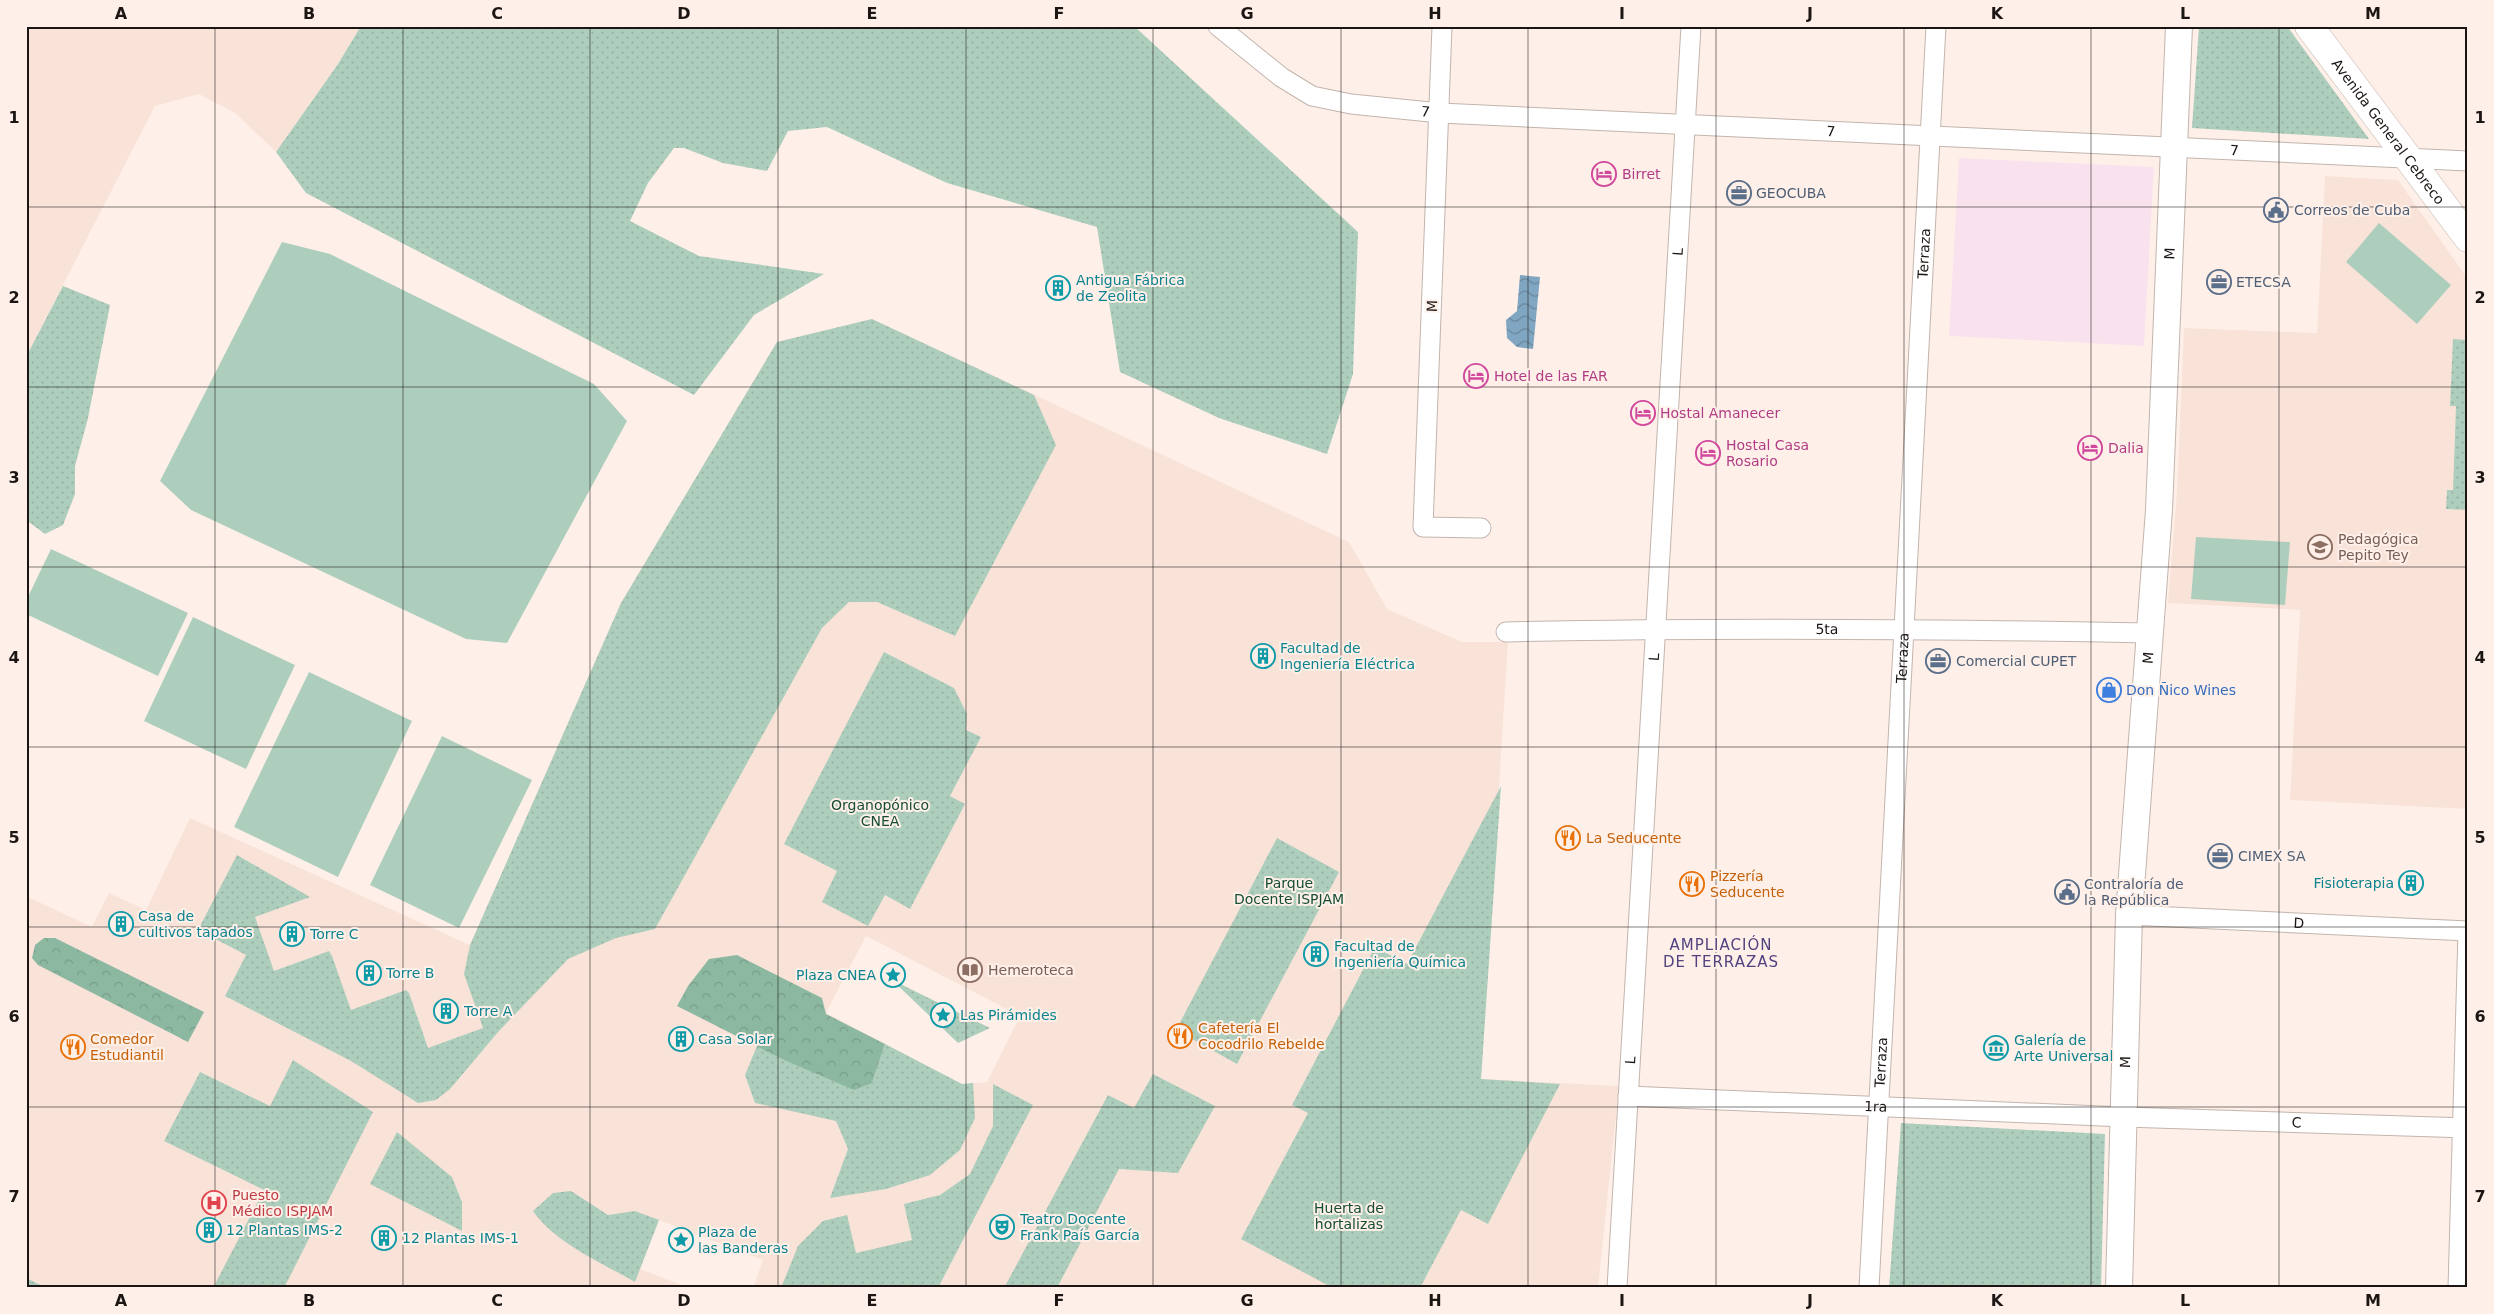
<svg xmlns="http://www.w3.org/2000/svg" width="2494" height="1314" viewBox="0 0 2494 1314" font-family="'DejaVu Sans',sans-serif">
  <defs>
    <pattern id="green-dots" width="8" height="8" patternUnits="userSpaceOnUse" patternTransform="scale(1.25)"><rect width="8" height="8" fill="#aecebd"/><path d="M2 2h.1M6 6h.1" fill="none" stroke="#95b0a2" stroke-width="1.8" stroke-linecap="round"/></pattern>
    <pattern id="forest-crowns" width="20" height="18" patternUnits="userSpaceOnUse" patternTransform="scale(1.25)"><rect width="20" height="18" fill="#8cb8a1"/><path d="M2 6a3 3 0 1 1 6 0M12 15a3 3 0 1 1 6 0" fill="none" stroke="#789d8a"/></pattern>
    <pattern id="water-waves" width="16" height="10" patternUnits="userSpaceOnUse" patternTransform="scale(1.25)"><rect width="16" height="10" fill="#81a6c1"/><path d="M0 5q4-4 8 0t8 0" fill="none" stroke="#69869c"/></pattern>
  </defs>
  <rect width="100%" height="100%" fill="#fef0e8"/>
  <path fill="#f9e2ee" d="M 1959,158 L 2154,167 L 2144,346 L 1949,336 Z"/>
  <g fill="#f9e3d8" fill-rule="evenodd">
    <path d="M 26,26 L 361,26 L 338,64 L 276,152 L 235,113 L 199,94 L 155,106 L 26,357 Z"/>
    <path d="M 2325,176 L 2398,180 L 2468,279 L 2468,809 L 2290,800 L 2300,610 L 2168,603 L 2177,491 L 2184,328 L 2317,333 Z"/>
    <path d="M 872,319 L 1349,542 L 1387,609 L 1462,642 L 1508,642 L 1481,1079 L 1619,1086 L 1598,1288 L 753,1288 L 763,1260 L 659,1220 L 640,1269 L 682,1285 L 681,1288 L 26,1288 L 26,896 L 92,927 L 109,893 L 146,910 L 190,818 L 470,945 L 621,603 L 777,342 ZM 866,936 L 1020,1016 L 987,1082 L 962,1084 L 826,1013 Z"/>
  </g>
  <g fill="url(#green-dots)">
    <path d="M 361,26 L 1134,26 L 1358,232 L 1353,374 L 1327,454 L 1219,418 L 1120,372 L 1097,227 L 947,183 L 827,127 L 788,131 L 767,171 L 723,163 L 684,148 L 674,148 L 648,183 L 630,221 L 699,256 L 824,274 L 754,315 L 694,395 L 306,193 L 276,152 L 338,64 Z"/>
    <path d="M 2199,26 L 2287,26 L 2369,139 L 2192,128 Z"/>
    <path d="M 63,286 L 110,305 L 88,418 L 75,466 L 75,494 L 63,525 L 45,534 L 26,520 L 26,357 Z"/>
    <path d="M 872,319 L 1034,395 L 1056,445 L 955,636 L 877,602 L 849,602 L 822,628 L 655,929 L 616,938 L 568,959 L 499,1031 L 450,1089 L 436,1100 L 418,1103 L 351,1061 L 225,996 L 246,955 L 198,930 L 237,855 L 310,897 L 255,917 L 274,971 L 329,951 L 332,956 L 351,1010 L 406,990 L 409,993 L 428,1048 L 483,1028 L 464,974 L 470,945 L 621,603 L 777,342 Z"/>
    <path d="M 2453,339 L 2468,340 L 2468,510 L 2446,509 L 2447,490 L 2453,490 L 2456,406 L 2450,406 Z"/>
    <path d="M 884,652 L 954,688 L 967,714 L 966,730 L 981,737 L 950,796 L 965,804 L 910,909 L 885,895 L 868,926 L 822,902 L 837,871 L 784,844 Z"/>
    <path d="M 1501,786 L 1481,1079 L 1560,1084 L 1488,1224 L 1461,1210 L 1420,1288 L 1333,1288 L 1241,1239 L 1308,1113 L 1292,1105 L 1375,947 L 1407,964 Z"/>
    <path d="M 1277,838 L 1339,872 L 1237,1064 L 1176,1030 Z"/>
    <path d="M 892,980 L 990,1028 L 958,1043 Z"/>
    <path d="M 885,1044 L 962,1084 L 973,1083 L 975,1118 L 960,1150 L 930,1175 L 886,1189 L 830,1198 L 848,1149 L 836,1121 L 755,1103 L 745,1075 L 757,1046 L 782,1059 L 872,1083 Z"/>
    <path d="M 293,1060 L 373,1112 L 284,1288 L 213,1288 L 264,1190 L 164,1141 L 200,1072 L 270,1106 Z"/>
    <path d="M 1153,1074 L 1215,1106 L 1178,1173 L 1119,1169 L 1057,1288 L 1004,1288 L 1108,1095 L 1134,1108 Z"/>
    <path d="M 993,1084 L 1033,1105 L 938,1288 L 781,1288 L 798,1246 L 823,1221 L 847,1215 L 856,1253 L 912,1240 L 904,1204 L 940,1195 L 970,1174 L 993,1126 Z"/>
    <path d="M 1901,1123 L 2105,1134 L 2101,1288 L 1889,1288 Z"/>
    <path d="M 397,1132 L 452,1177 L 462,1202 L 462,1231 L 370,1184 Z"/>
    <path d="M 571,1191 L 608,1215 L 635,1211 L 659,1220 L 635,1282 C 602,1263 555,1243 533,1211 L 553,1193 Z"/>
    <path d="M 26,1278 L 47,1288 L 26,1288 Z"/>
  </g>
  <g fill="url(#forest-crowns)">
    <path d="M 44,938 L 55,938 L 204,1012 L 188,1042 L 38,965 L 32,958 L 35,945 Z"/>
    <path d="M 737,955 L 822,998 L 826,1014 L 885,1044 L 872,1083 L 854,1090 L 782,1059 L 677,1006 L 688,986 L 709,959 Z"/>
  </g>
  <g fill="#aecebd">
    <path d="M 2379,223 L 2451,285 L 2417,324 L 2346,262 Z"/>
    <path d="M 282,242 L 330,254 L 594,384 L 627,421 L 507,643 L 466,639 L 191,510 L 160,481 Z"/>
    <path d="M 2196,537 L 2290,542 L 2285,605 L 2191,599 Z"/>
    <path d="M 51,549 L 188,613 L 158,676 L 26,614 L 26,601 Z"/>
    <path d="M 193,617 L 295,665 L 246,769 L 144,721 Z"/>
    <path d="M 309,672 L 412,721 L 338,877 L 234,827 Z"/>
    <path d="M 442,736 L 532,780 L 459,928 L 370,885 Z"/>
  </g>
  <path fill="url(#water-waves)" d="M 1520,275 L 1540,277 L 1533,349 L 1517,347 L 1507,338 L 1506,320 L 1517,311 Z"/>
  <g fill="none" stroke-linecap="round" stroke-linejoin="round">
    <defs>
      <g id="street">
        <path id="s1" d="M 1218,26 L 1281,77 L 1312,96 L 1351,104 L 1440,113 L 2468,161"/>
        <path d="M 1442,26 L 1423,527 L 1481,528"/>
        <path id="s2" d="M 1506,632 C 1721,627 1935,629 2149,633"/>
        <path id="s3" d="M 2129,915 L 2468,931"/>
        <path id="s4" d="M 1628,1096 L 2124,1117 L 2468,1128"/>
        <path id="s5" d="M 1617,1288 L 1691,26"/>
        <path id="s6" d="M 1869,1288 L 1936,26"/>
        <path d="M 2458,1288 L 2468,931"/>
      </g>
      <g id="secondary">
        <path id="s7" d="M 2119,1288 L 2129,915 L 2159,510 L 2179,26"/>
      </g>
      <g id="primary">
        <path id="s8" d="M 2309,26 L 2468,238"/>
      </g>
    </defs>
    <use href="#street" stroke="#c2b5ae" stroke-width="21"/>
    <use href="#secondary" stroke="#c2b5ae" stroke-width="28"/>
    <use href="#primary" stroke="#c2b5ae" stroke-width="29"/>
    <use href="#street" stroke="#fff" stroke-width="19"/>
    <use href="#secondary" stroke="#fff" stroke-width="26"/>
    <use href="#primary" stroke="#fff" stroke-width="28"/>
  </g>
  <path fill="none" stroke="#1b1614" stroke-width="1" stroke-opacity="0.55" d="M 215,26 L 215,1288M 403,26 L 403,1288M 590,26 L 590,1288M 778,26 L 778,1288M 966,26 L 966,1288M 1153,26 L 1153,1288M 1341,26 L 1341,1288M 1528,26 L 1528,1288M 1716,26 L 1716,1288M 1904,26 L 1904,1288M 2091,26 L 2091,1288M 2279,26 L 2279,1288M 26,207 L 2468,207M 26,387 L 2468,387M 26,567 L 2468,567M 26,747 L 2468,747M 26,927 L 2468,927M 26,1107 L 2468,1107"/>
  <defs>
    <symbol id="hotel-ring" viewBox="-11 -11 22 22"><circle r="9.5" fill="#fef0e8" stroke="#d1479c" stroke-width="1.5"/><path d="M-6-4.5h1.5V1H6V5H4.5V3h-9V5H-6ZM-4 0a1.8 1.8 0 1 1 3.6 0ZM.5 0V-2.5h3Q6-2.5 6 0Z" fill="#d1479c"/></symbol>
    <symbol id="office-ring" viewBox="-11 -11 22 22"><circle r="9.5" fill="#fef0e8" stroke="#5c6f8a" stroke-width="1.5"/><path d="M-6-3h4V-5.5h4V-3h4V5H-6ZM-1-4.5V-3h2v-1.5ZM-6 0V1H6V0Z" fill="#5c6f8a"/></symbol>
    <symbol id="civic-ring" viewBox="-11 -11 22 22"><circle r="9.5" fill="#fef0e8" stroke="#5c6f8a" stroke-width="1.5"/><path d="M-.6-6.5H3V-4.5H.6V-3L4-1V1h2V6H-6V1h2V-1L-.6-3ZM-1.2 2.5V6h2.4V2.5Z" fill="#5c6f8a"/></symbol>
    <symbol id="building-ring" viewBox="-11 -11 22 22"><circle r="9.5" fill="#fef0e8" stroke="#0f9aa8" stroke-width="1.5"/><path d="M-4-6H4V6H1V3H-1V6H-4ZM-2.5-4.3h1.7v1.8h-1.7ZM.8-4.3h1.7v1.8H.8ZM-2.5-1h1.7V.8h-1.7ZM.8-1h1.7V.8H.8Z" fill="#0f9aa8"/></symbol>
    <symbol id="school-ring" viewBox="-11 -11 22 22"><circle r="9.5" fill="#fef0e8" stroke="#8d6e63" stroke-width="1.5"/><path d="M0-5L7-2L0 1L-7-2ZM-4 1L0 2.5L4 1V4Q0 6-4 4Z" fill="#8d6e63"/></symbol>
    <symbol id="shop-ring" viewBox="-11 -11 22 22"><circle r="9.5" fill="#fef0e8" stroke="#3f7fe0" stroke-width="1.5"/><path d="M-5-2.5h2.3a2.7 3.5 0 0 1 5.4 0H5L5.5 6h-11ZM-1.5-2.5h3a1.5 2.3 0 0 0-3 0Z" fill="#3f7fe0"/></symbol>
    <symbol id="restaurant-ring" viewBox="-11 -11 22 22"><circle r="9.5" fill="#fef0e8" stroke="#e8710a" stroke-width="1.5"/><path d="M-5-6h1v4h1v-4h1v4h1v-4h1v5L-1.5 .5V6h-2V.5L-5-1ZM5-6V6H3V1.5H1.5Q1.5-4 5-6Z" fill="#e8710a"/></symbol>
    <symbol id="library-ring" viewBox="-11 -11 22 22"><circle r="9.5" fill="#fef0e8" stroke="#8d6e63" stroke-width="1.5"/><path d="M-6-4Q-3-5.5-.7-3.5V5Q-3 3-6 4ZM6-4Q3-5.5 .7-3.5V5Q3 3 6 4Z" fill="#8d6e63"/></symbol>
    <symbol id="sight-ring" viewBox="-11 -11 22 22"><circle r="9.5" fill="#fef0e8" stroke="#0f9aa8" stroke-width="1.5"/><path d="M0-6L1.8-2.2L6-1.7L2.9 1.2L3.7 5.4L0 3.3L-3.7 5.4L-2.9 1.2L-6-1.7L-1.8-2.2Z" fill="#0f9aa8"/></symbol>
    <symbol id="museum-ring" viewBox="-11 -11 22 22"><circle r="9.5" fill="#fef0e8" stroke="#0f9aa8" stroke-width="1.5"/><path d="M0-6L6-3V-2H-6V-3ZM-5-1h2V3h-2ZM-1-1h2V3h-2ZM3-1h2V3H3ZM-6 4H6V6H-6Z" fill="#0f9aa8"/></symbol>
    <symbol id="hospital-ring" viewBox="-11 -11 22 22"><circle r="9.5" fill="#fef0e8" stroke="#e0444e" stroke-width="1.5"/><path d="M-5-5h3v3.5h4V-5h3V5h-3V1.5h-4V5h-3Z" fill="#e0444e"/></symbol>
    <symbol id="theatre-ring" viewBox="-11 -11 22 22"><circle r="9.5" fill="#fef0e8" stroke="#0f9aa8" stroke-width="1.5"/><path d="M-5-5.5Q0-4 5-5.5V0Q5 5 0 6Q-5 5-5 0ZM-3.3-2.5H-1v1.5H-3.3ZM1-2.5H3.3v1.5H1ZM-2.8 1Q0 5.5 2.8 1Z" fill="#0f9aa8"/></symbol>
  </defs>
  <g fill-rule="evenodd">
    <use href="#hotel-ring" x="1590" y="160" width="28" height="28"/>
    <use href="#office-ring" x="1725" y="179" width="28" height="28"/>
    <use href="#civic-ring" x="2262" y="196" width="28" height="28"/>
    <use href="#office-ring" x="2205" y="268" width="28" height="28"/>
    <use href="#building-ring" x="1044" y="274" width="28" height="28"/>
    <use href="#hotel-ring" x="1462" y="362" width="28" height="28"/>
    <use href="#hotel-ring" x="1629" y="399" width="28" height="28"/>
    <use href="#hotel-ring" x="2076" y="434" width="28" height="28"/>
    <use href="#hotel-ring" x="1694" y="439" width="28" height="28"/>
    <use href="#school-ring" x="2306" y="533" width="28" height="28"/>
    <use href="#building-ring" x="1249" y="642" width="28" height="28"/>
    <use href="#office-ring" x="1924" y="647" width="28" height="28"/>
    <use href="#shop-ring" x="2095" y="676" width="28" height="28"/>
    <use href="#restaurant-ring" x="1554" y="824" width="28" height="28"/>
    <use href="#office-ring" x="2206" y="842" width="28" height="28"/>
    <use href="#building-ring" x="2397" y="869" width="28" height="28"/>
    <use href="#restaurant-ring" x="1678" y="870" width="28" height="28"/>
    <use href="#civic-ring" x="2053" y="878" width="28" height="28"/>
    <use href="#building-ring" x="107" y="910" width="28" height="28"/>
    <use href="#building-ring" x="278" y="920" width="28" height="28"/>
    <use href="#building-ring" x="1302" y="940" width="28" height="28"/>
    <use href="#library-ring" x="956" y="956" width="28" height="28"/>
    <use href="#building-ring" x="355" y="959" width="28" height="28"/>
    <use href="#sight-ring" x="879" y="961" width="28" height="28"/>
    <use href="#building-ring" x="432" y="997" width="28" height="28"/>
    <use href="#sight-ring" x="929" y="1001" width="28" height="28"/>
    <use href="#restaurant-ring" x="1166" y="1022" width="28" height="28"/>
    <use href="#building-ring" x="667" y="1025" width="28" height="28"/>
    <use href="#restaurant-ring" x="59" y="1033" width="28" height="28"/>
    <use href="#museum-ring" x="1982" y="1034" width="28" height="28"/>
    <use href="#hospital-ring" x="200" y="1189" width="28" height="28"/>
    <use href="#theatre-ring" x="988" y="1213" width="28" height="28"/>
    <use href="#building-ring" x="195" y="1216" width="28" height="28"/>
    <use href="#building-ring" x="370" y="1224" width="28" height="28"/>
    <use href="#sight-ring" x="667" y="1226" width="28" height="28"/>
  </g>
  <g text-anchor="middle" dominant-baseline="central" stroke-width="4" stroke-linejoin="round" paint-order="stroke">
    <g font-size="14" fill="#1b1614" stroke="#fef0e8">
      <text stroke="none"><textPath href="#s1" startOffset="232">7</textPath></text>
      <text stroke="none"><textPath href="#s1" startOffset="638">7</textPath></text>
      <text stroke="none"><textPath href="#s8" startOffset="132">Avenida General Cebreco</textPath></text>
      <text stroke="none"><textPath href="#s1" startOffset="1042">7</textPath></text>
      <text stroke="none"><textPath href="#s5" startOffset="1038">L</textPath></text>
      <text stroke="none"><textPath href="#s6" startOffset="1036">Terraza</textPath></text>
      <text stroke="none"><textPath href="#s7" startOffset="1036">M</textPath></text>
      <text transform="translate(1432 306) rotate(-88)">M</text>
      <text stroke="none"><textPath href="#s2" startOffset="321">5ta</textPath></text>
      <text stroke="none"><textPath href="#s5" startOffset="632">L</textPath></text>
      <text stroke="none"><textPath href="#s6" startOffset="631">Terraza</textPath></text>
      <text stroke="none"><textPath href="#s7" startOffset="631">M</textPath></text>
      <text stroke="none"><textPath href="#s3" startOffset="170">D</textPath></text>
      <text stroke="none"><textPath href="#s5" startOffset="228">L</textPath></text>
      <text stroke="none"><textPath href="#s6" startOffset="226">Terraza</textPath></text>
      <text stroke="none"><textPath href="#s7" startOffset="226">M</textPath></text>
      <text stroke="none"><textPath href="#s4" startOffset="248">1ra</textPath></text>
      <text stroke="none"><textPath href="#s4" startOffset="669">C</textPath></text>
    </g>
    <g font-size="14" fill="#b23c85" stroke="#fef0e8" text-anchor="start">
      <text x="1622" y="174">Birret</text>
      <text x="1494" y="376">Hotel de las FAR</text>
      <text x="1660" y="413">Hostal Amanecer</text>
      <text x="1726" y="445">Hostal Casa<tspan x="1726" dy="16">Rosario</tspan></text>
      <text x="2108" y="448">Dalia</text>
    </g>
    <g font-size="14" fill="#4e5e75" stroke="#fef0e8" text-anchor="start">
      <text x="1756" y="193">GEOCUBA</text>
      <text x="2294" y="210">Correos de Cuba</text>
      <text x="2236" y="282">ETECSA</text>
      <text x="1956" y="661">Comercial CUPET</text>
      <text x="2238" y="856">CIMEX SA</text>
      <text x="2084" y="884">Contraloría de<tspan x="2084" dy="16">la República</tspan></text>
    </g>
    <g font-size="14" fill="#0d838f" stroke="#fef0e8" text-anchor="start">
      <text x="1076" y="280">Antigua Fábrica<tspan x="1076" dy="16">de Zeolita</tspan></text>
      <text x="1280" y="648">Facultad de<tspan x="1280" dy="16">Ingeniería Eléctrica</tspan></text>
      <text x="2394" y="883" text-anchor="end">Fisioterapia</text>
      <text x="138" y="916">Casa de<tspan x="138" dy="16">cultivos tapados</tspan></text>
      <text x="310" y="934">Torre C</text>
      <text x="1334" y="946">Facultad de<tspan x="1334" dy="16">Ingeniería Química</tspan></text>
      <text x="386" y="973">Torre B</text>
      <text x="876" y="975" text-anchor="end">Plaza CNEA</text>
      <text x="464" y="1011">Torre A</text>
      <text x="960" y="1015">Las Pirámides</text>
      <text x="698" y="1039">Casa Solar</text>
      <text x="2014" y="1040">Galería de<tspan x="2014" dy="16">Arte Universal</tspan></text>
      <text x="1020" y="1219">Teatro Docente<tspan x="1020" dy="16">Frank País García</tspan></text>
      <text x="226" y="1230">12 Plantas IMS-2</text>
      <text x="698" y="1232">Plaza de<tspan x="698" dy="16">las Banderas</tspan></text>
      <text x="402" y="1238">12 Plantas IMS-1</text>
    </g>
    <g font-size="14" fill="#785e54" stroke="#fef0e8" text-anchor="start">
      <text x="2338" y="539">Pedagógica<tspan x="2338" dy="16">Pepito Tey</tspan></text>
      <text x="988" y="970">Hemeroteca</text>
    </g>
    <g font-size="14" fill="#366cbe" stroke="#fef0e8" text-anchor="start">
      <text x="2126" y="690">Don Ñico Wines</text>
    </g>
    <g font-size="14" fill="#154c35" stroke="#fef0e8">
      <text x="880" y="805">Organopónico<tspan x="880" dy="16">CNEA</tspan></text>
      <text x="1289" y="883">Parque<tspan x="1289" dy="16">Docente ISPJAM</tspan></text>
      <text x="1349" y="1208">Huerta de<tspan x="1349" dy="16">hortalizas</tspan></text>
    </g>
    <g font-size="14" fill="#c56008" stroke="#fef0e8" text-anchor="start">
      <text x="1586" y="838">La Seducente</text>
      <text x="1710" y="876">Pizzería<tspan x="1710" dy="16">Seducente</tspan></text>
      <text x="1198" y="1028">Cafetería El<tspan x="1198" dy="16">Cocodrilo Rebelde</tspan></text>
      <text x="90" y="1039">Comedor<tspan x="90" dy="16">Estudiantil</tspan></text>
    </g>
    <g font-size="14" fill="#be3a42" stroke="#fef0e8" text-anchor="start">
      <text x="232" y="1195">Puesto<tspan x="232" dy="16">Médico ISPJAM</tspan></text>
    </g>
    <g font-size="15" letter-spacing="1" fill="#52427f" stroke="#fef0e8">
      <text x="1721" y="945">AMPLIACIÓN<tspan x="1721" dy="17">DE TERRAZAS</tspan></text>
    </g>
  </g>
  <rect width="2494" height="1314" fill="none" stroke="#fef0e8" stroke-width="55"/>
  <rect x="28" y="28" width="2438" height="1258" fill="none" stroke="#1b1614" stroke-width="2"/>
  <g font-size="16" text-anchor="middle" font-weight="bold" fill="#1b1614">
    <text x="121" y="19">A</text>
    <text x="309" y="19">B</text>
    <text x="497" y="19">C</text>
    <text x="684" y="19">D</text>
    <text x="872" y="19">E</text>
    <text x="1059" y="19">F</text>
    <text x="1247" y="19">G</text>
    <text x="1435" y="19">H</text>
    <text x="1622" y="19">I</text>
    <text x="1810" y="19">J</text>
    <text x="1997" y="19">K</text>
    <text x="2185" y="19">L</text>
    <text x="2373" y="19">M</text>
    <text x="14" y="123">1</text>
    <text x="2480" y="123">1</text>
    <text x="14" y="303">2</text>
    <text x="2480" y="303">2</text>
    <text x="14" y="483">3</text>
    <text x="2480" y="483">3</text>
    <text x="14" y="663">4</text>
    <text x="2480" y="663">4</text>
    <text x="14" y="843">5</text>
    <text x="2480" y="843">5</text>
    <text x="14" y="1022">6</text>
    <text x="2480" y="1022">6</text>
    <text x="14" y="1202">7</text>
    <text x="2480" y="1202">7</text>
    <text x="121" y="1306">A</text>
    <text x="309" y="1306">B</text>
    <text x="497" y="1306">C</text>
    <text x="684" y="1306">D</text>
    <text x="872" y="1306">E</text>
    <text x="1059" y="1306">F</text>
    <text x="1247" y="1306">G</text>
    <text x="1435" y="1306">H</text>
    <text x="1622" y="1306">I</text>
    <text x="1810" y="1306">J</text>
    <text x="1997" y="1306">K</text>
    <text x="2185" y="1306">L</text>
    <text x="2373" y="1306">M</text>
  </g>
</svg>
